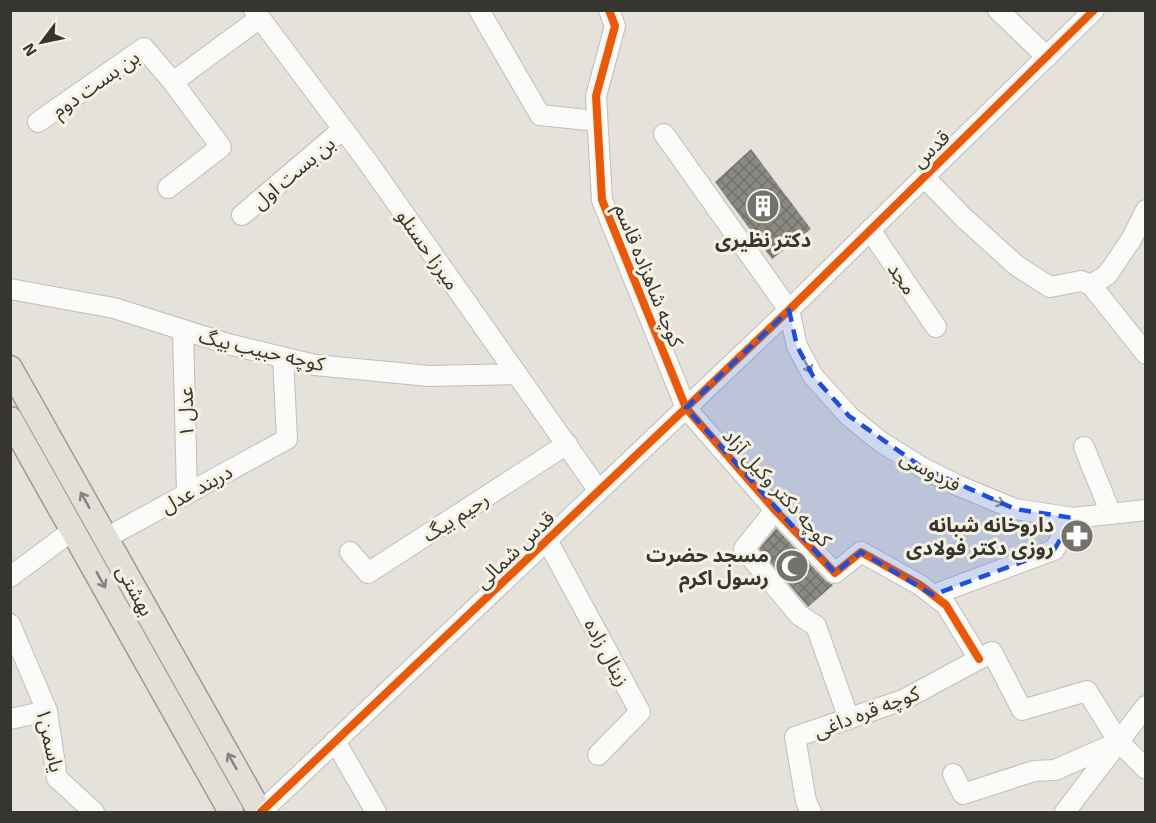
<svg xmlns="http://www.w3.org/2000/svg" width="1156" height="823" viewBox="0 0 1156 823" font-family="'Exo 2','Noto Sans Arabic',sans-serif">
  <defs>
    <pattern id="building-cross-hatch" width="8" height="8" patternUnits="userSpaceOnUse" patternTransform="scale(1.5)"><rect width="8" height="8" fill="#8a8984"/><path d="M0 0l8 8M0 8l8-8" fill="none" stroke="#72716c"/></pattern>
  </defs>
  <rect width="100%" height="100%" fill="#e4e2db"/>
  <g fill="url(#building-cross-hatch)">
    <path d="M 751,149 L 811,229 L 772,259 L 715,182 Z"/>
    <path d="M 776,528 L 826,581 L 833,585 L 808,607 L 759,549 Z"/>
  </g>
  <g fill="none" stroke-linecap="round" stroke-linejoin="round">
    <defs>
      <g id="minor">
        <path d="M 254,10 L 367,161 L 599,491"/>
        <path d="M 479,10 L 540,115 L 597,121"/>
        <path d="M 609,10 L 615,26 L 596,96 L 602,200 L 686,408 L 775,510 L 835,573 L 861,552 L 920,585 L 946,605 L 979,659"/>
        <path d="M 998,10 L 1047,57"/>
        <path d="M 38,122 L 144,48 L 173,82 L 260,18"/>
        <path d="M 664,134 L 789,310 L 797,346 L 813,376 L 849,416 L 881,442 L 923,468 L 959,486 L 1015,509 L 1073,518 L 1146,510"/>
        <path d="M 924,177 L 965,219 L 1017,266 L 1050,287 L 1081,281 L 1091,285 L 1146,354"/>
        <path d="M 168,188 L 221,147 L 173,82"/>
        <path d="M 242,215 L 343,129"/>
        <path d="M 870,230 L 936,327"/>
        <path d="M 1091,285 L 1107,275 L 1131,240 L 1146,210"/>
        <path d="M 10,289 L 114,308 L 228,344 L 315,365 L 429,376 L 517,374"/>
        <path d="M 183,330 L 187,494"/>
        <path d="M 1084,447 L 1111,514"/>
        <path d="M 775,510 L 744,549 L 799,615 L 816,626 L 849,719"/>
        <path d="M 106,538 L 287,439 L 283,357"/>
        <path d="M 547,540 L 640,712 L 598,755"/>
        <path d="M 350,552 L 368,573 L 567,444"/>
        <path d="M 10,577 L 73,530"/>
        <path d="M 933,595 L 1054,550 L 1073,518"/>
        <path d="M 10,624 L 47,711 L 57,778 L 94,812"/>
        <path d="M 10,719 L 47,711"/>
        <path d="M 335,741 L 376,812"/>
        <path d="M 953,774 L 963,794 L 1034,771 L 1055,770 L 1119,742"/>
        <path d="M 261,812 L 789,310 L 1094,10"/>
        <path d="M 811,812 L 806,801 L 795,737 L 903,700 L 992,652 L 1022,710 L 1087,691 L 1119,742 L 1146,769"/>
        <path d="M 1065,812 L 1146,706"/>
      </g>
      <g id="major">
        <path d="M 10,368 L 260,812"/>
        <path d="M 10,419 L 231,812"/>
      </g>
    </defs>
    <use href="#minor" stroke="#c0beb9" stroke-width="22"/>
    <use href="#major" stroke="#9f9b8b" stroke-width="27"/>
    <use href="#minor" stroke="#fbfbfa" stroke-width="20"/>
    <use href="#major" stroke="#e1dfd8" stroke-width="24"/>
    <defs>
      <g id="cycleway">
        <path d="M 609,10 L 615,26 L 596,96 L 602,200 L 686,408 L 775,510 L 835,573 L 861,552 L 920,585 L 946,605 L 979,659"/>
        <path d="M 261,812 L 789,310 L 1094,10"/>
      </g>
    </defs>
    <use href="#cycleway" stroke="#f5f2e4" stroke-width="11"/>
    <use href="#cycleway" stroke="#e8590c" stroke-width="8"/>
  </g>
  <defs><path id="oneway-shaft" d="M-6 0H5M1.5-3L5.5 0L1.5 3" fill="none" stroke-width="1.6" stroke-linecap="round" stroke-linejoin="round" transform="scale(1.5)"/></defs>
  <g stroke="#989895">
    <use href="#oneway-shaft" transform="translate(807 365) rotate(62)"/>
    <use href="#oneway-shaft" transform="translate(996 501) rotate(22)"/>
  </g>
  <g stroke="#83827c">
    <use href="#oneway-shaft" transform="translate(85 500) rotate(-119)"/>
    <use href="#oneway-shaft" transform="translate(101 580) rotate(61)"/>
    <use href="#oneway-shaft" transform="translate(232 761) rotate(-119)"/>
  </g>
  <path fill="#1d4ed8" fill-opacity="0.2" stroke="#1d4ed8" stroke-width="4.5" stroke-dasharray="12 8" stroke-linejoin="round" d="M 789,310 L 797,346 L 813,376 L 849,416 L 923,468 L 1015,509 L 1073,518 L 1054,550 L 933,595 L 861,552 L 835,573 L 686,408 Z"/>
  <defs>
    <symbol id="building-disc" viewBox="-11 -11 22 22"><circle r="9.5" fill="#73726c" stroke="#f5f2e4"/><path d="M-4-6H4V6H1V3H-1V6H-4ZM-2.5-4.3h1.7v1.8h-1.7ZM.8-4.3h1.7v1.8H.8ZM-2.5-1h1.7V.8h-1.7ZM.8-1h1.7V.8H.8Z" fill="#fff"/></symbol>
    <symbol id="pharmacy-disc" viewBox="-11 -11 22 22"><circle r="9.5" fill="#73726c" stroke="#f5f2e4"/><path d="M-2-6h4v4h4v4h-4v4h-4v-4h-4v-4h4Z" fill="#fff"/></symbol>
    <symbol id="mosque-disc" viewBox="-11 -11 22 22"><circle r="9.5" fill="#73726c" stroke="#f5f2e4"/><path d="M3.5-4.9A6 6 0 1 0 3.5 4.9A5 5 0 1 1 3.5-4.9Z" fill="#fff"/></symbol>
  </defs>
  <g fill-rule="evenodd">
    <use href="#building-disc" x="744" y="187" width="38" height="38"/>
    <use href="#pharmacy-disc" x="1058" y="517" width="38" height="38"/>
    <use href="#mosque-disc" x="773" y="547" width="38" height="38"/>
  </g>
  <g text-anchor="middle" dominant-baseline="central" stroke-width="6" stroke-linejoin="round" paint-order="stroke">
    <g font-size="20" fill="#363530" stroke="#f5f2e4">
      <text transform="translate(95 83) rotate(-35)">بن بست دوم</text>
      <text transform="translate(930 148) rotate(-44)">قدس</text>
      <text transform="translate(293 172) rotate(-40)">بن بست اول</text>
      <text transform="translate(429 249) rotate(55)">میرزا حسنلو</text>
      <text transform="translate(650 275) rotate(68)">کوچه شاهزاده قاسم</text>
      <text transform="translate(903 278) rotate(56)">مجد</text>
      <text transform="translate(262 349) rotate(13)">کوچه حبیب بیگ</text>
      <text transform="translate(185 412) rotate(-91)">عدل ۱</text>
      <text transform="translate(931 470) rotate(28)">فردوسی</text>
      <text transform="translate(778 487) rotate(48)">کوچه دکتر وکیل آزاد</text>
      <text transform="translate(196 488) rotate(-29)">دربند عدل</text>
      <text transform="translate(455 516) rotate(-33)">رحیم بیگ</text>
      <text transform="translate(514 549) rotate(-44)">قدس شمالی</text>
      <text transform="translate(136 590) rotate(61)">بهشتی</text>
      <text transform="translate(608 652) rotate(62)">زینال زاده</text>
      <text transform="translate(866 711) rotate(-21)">کوچه قره داغی</text>
      <text transform="translate(51 740) rotate(77)">یاسمن۱</text>
    </g>
    <g font-size="20" font-weight="bold" fill="#363530" stroke="#f5f2e4" text-anchor="end">
      <text x="763" y="239" text-anchor="middle">دکتر نظیری</text>
      <text x="1054" y="524">داروخانه شبانه<tspan x="1054" dy="23">روزی دکتر فولادی</tspan></text>
      <text x="769" y="554">مسجد حضرت<tspan x="769" dy="23">رسول اکرم</tspan></text>
    </g>
  </g>
  <rect width="1156" height="823" fill="none" stroke="#363530" stroke-width="24"/>
  <g transform="translate(42 42) rotate(238)" stroke="#f5f2e4" stroke-width="4.5" paint-order="stroke">
  <path d="M0-4.5L10 22L0 15L-10 22Z" fill="#363530"/>
  <text y="-9" font-size="16" font-weight="bold" text-anchor="middle" fill="#363530">N</text>
  </g>
</svg>
